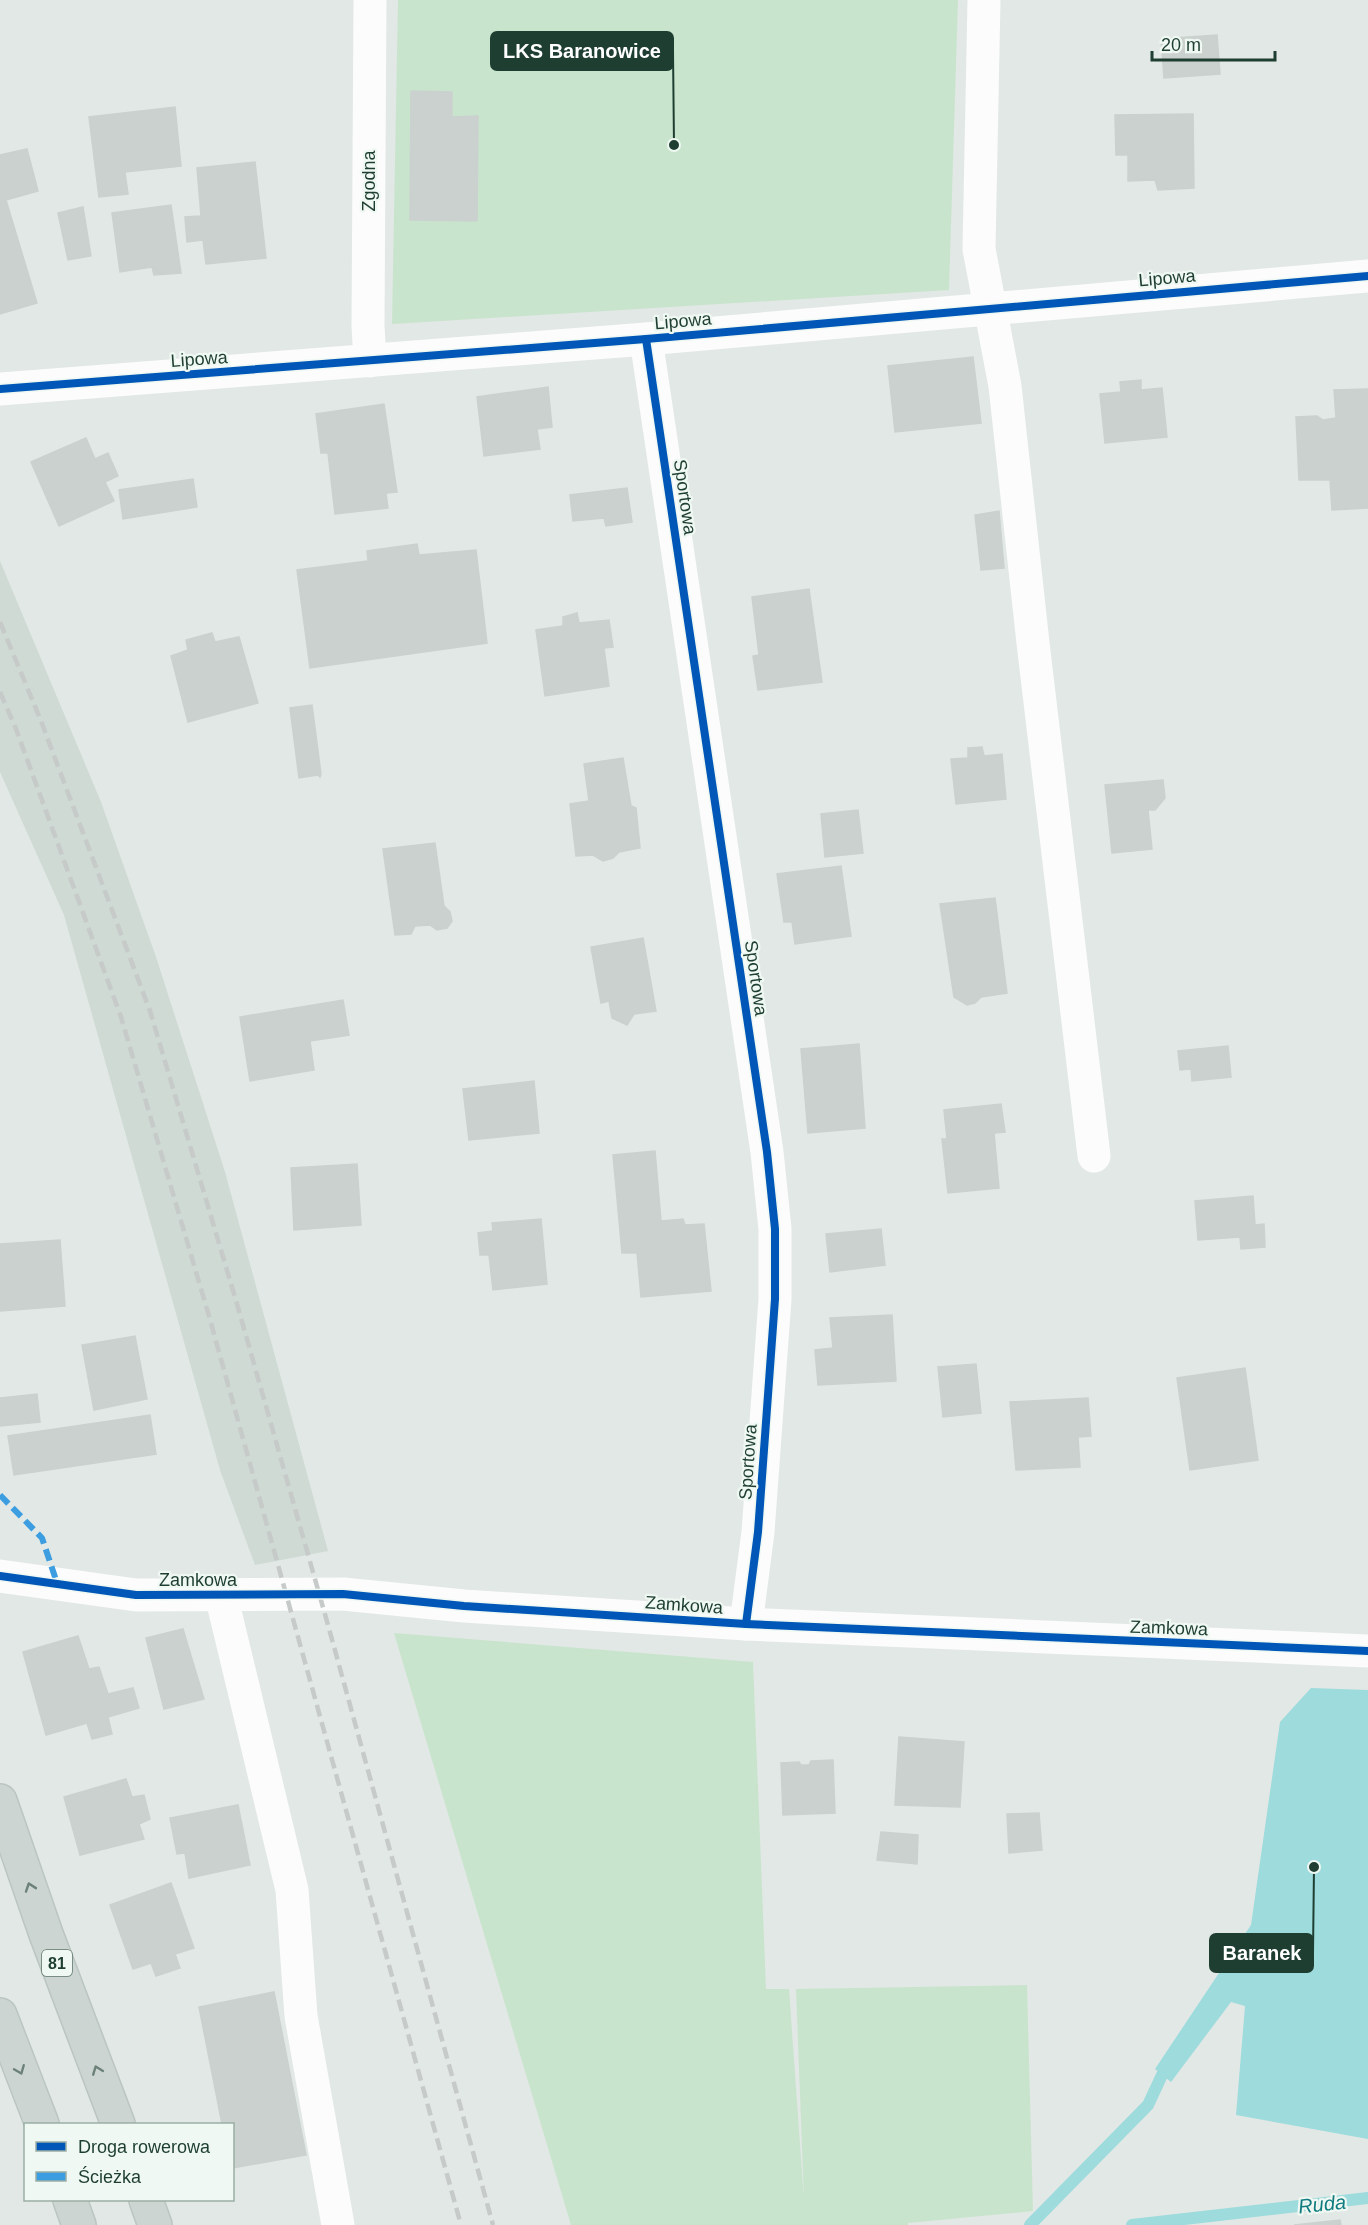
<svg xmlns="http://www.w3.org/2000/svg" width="1368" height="2225" viewBox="0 0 1368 2225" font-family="Arial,sans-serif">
  <rect width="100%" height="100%" fill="#e2e8e5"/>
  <path fill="#cfdad4" d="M 0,561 L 101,802 L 156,957 L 225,1172 L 328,1551 L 255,1565 L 220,1470 L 64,915 L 0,772 Z"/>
  <g fill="#c9e4cd">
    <path d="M 398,0 L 958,0 L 949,290 L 392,324 Z"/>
    <path d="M 394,1633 L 753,1662 L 766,1989 L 789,1989 L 804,2200 L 796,1989 L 1027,1985 L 1033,2211 L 908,2223 L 908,2225 L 571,2225 Z"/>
  </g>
  <path fill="#9ddbdd" d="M 1311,1688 L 1368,1690 L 1368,2139 L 1236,2115 L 1245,2006 L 1231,2002 L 1171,2082 L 1155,2069 L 1251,1925 L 1280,1722 Z"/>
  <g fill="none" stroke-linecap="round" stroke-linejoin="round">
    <g stroke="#9ddbdd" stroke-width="12">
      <path d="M 1030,2225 L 1148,2105 L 1162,2075"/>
      <path d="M 1132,2225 L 1368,2198"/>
    </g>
  </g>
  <g fill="#cad1ce" stroke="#cad1ce" stroke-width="1.5">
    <path d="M 1217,35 L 1220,74 L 1164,78 L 1161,39 Z"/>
    <path d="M 411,91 L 452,92 L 452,117 L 478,116 L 477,221 L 410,220 Z"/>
    <path d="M 175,107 L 181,166 L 125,172 L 128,194 L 99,197 L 89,117 Z"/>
    <path d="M 1193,114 L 1194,188 L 1158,190 L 1155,180 L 1128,181 L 1128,155 L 1116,155 L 1115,115 Z"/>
    <path d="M 27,149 L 38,191 L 6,200 L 37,303 L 0,314 L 0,155 Z"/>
    <path d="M 255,162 L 266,258 L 206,264 L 203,240 L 187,242 L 185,217 L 201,216 L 197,168 Z"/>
    <path d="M 171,205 L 181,273 L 154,275 L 152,267 L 120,272 L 112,213 Z"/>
    <path d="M 83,207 L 91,256 L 68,260 L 58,213 Z"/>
    <path d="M 973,357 L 981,423 L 895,432 L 888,366 Z"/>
    <path d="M 1141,380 L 1141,390 L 1162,388 L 1167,437 L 1105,443 L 1100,394 L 1121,392 L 1120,382 Z"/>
    <path d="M 548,387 L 552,427 L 537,429 L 540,449 L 484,456 L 477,397 Z"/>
    <path d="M 1368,389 L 1368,508 L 1332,510 L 1330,480 L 1299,480 L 1296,417 L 1317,416 L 1323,420 L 1336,418 L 1334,390 Z"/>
    <path d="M 384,404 L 397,492 L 386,493 L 388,508 L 335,514 L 328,453 L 321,453 L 316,414 Z"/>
    <path d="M 86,438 L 95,459 L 108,453 L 118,476 L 105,482 L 114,501 L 59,526 L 31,462 Z"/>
    <path d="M 193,479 L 197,507 L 123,519 L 119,490 Z"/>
    <path d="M 627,488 L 632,522 L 606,526 L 604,518 L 573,521 L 570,495 Z"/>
    <path d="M 999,511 L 1004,568 L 981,570 L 975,515 Z"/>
    <path d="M 417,544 L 419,555 L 476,550 L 487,643 L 310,668 L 297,570 L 368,561 L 367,551 Z"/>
    <path d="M 809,589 L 822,682 L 758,690 L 753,656 L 759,655 L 752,597 Z"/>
    <path d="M 577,613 L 579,623 L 609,620 L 613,647 L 604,648 L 609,686 L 545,696 L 536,630 L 563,626 L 563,617 Z"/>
    <path d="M 212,633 L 215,642 L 239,637 L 258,703 L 188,722 L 171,656 L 188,650 L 186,640 Z"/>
    <path d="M 312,705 L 321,774 L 320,777 L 318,775 L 299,778 L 290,708 Z"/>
    <path d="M 982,747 L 984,756 L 1002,754 L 1006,799 L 956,804 L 951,759 L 968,758 L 968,748 Z"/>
    <path d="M 623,758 L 631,806 L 636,808 L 640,848 L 619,852 L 613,858 L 603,861 L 593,855 L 576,856 L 570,804 L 589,801 L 584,764 Z"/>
    <path d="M 1163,780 L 1165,798 L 1155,810 L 1148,810 L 1152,849 L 1112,853 L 1105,785 Z"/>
    <path d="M 858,810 L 863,853 L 825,857 L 821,814 Z"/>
    <path d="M 435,843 L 444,906 L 450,912 L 452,921 L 447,928 L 437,930 L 430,925 L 415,926 L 411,934 L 395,935 L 383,849 Z"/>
    <path d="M 841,866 L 851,936 L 795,944 L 792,922 L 784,922 L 777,874 Z"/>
    <path d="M 995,898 L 1007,993 L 981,997 L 975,1003 L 967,1005 L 954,997 L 940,904 Z"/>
    <path d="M 643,938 L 656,1011 L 634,1014 L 627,1025 L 612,1018 L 609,1001 L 601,1003 L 591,947 Z"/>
    <path d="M 343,1000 L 349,1035 L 310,1041 L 314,1070 L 250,1081 L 240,1017 Z"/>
    <path d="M 859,1044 L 865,1128 L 808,1133 L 801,1049 Z"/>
    <path d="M 1228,1046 L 1231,1077 L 1192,1081 L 1191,1069 L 1180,1070 L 1178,1051 Z"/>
    <path d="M 534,1081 L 539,1133 L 469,1140 L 463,1089 Z"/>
    <path d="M 1001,1104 L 1005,1132 L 994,1133 L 999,1188 L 948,1193 L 942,1139 L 947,1139 L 944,1110 Z"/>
    <path d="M 655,1151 L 661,1221 L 683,1219 L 685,1225 L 704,1224 L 711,1291 L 641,1297 L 637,1253 L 622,1253 L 613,1155 Z"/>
    <path d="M 357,1164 L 361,1225 L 294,1230 L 291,1168 Z"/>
    <path d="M 1253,1196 L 1255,1225 L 1264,1224 L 1265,1247 L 1241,1249 L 1240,1237 L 1198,1240 L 1195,1201 Z"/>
    <path d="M 541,1219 L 547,1284 L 493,1290 L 489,1255 L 480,1255 L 478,1233 L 493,1231 L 492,1223 Z"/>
    <path d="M 881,1229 L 885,1265 L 830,1272 L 826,1234 Z"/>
    <path d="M 60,1240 L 65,1306 L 0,1311 L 0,1244 Z"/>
    <path d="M 892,1315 L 896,1381 L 818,1385 L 815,1350 L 833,1348 L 830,1318 Z"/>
    <path d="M 135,1336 L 147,1399 L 94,1410 L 82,1345 Z"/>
    <path d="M 976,1364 L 981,1413 L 943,1417 L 938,1367 Z"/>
    <path d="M 1245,1368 L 1258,1460 L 1190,1470 L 1177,1378 Z"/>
    <path d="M 37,1394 L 40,1422 L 0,1426 L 0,1398 Z"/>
    <path d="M 1088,1398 L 1091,1436 L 1078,1437 L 1080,1467 L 1016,1470 L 1010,1402 Z"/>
    <path d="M 150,1415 L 156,1454 L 14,1475 L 8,1436 Z"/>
    <path d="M 183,1629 L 204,1699 L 164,1709 L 146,1638 Z"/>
    <path d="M 78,1636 L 89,1669 L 99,1667 L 108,1694 L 133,1688 L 139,1708 L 108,1717 L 112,1734 L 92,1739 L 87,1723 L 46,1735 L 23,1652 Z"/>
    <path d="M 899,1737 L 964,1742 L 960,1807 L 895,1805 Z"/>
    <path d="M 833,1760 L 835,1813 L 783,1815 L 781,1763 L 799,1762 L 801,1765 L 809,1765 L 811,1761 Z"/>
    <path d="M 126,1779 L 132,1797 L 144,1795 L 150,1819 L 139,1824 L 144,1839 L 80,1855 L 64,1797 Z"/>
    <path d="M 238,1805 L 250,1865 L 189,1878 L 185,1853 L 177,1854 L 170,1818 Z"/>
    <path d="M 1039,1813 L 1042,1850 L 1009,1853 L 1007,1814 Z"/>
    <path d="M 881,1832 L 918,1835 L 917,1864 L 877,1860 Z"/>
    <path d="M 171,1883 L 194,1948 L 175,1954 L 180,1968 L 156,1976 L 151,1963 L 133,1969 L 110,1905 Z"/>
    <path d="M 274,1992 L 306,2155 L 232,2168 L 232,2124 L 222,2124 L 199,2007 Z"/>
    <path d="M 1340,2220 L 1341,2225 L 1294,2225 Z"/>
  </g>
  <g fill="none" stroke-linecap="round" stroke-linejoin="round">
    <defs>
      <g id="major">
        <path d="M 0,1801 L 46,1934 L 118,2124"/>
        <path d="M 0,2015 L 42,2124"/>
        <path d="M 70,2200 L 79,2225"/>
        <path d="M 146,2200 L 155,2225"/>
      </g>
    </defs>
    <use href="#major" stroke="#bbc5c1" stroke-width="36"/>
    <g stroke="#fbfcfb" stroke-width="33">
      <path d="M 370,0 L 368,326 L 370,361"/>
      <path d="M 984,0 L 979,249 L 1005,386 L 1033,643 L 1094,1156"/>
      <path d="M 646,339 L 767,1152 L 775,1229 L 775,1299 L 758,1532 L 746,1624"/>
      <path d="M 0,389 L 646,339 L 1368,276"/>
      <path d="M 0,1576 L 136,1595 L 343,1594 L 464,1606 L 746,1624 L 1368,1651"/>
      <path d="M 221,1595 L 292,1890 L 301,2016 L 338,2225"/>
    </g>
    <use href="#major" stroke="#ccd5d1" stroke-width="33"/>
    <g stroke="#c6cac8" stroke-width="4.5" stroke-dasharray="12 6" stroke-linecap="butt">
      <path d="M 0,622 L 41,721 L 150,1011 L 237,1304 L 328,1625 L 493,2225"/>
      <path d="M 0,692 L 16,729 L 121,1017 L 209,1316 L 461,2225"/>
    </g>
    <path stroke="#3c9ee1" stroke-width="6" stroke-dasharray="12 6" stroke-linecap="butt" d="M 0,1495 L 42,1538 L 58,1586"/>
    <defs>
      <g id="cycleway">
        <path d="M 646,339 L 767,1152 L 775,1229 L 775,1299 L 758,1532 L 746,1624"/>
        <path d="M 0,389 L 646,339 L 1368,276"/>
        <path d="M 0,1576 L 136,1595 L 343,1594 L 464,1606 L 746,1624 L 1368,1651"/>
      </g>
    </defs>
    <use href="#cycleway" stroke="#eff8f2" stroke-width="11"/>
    <use href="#cycleway" stroke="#0057b8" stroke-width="8"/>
  </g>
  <defs><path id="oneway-chevron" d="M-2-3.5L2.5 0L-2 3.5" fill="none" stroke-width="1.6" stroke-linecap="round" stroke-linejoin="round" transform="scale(1.5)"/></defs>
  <g stroke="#6c8279">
    <use href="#oneway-chevron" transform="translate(30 1887) rotate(-109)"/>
    <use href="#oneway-chevron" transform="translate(20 2070) rotate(68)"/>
    <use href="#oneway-chevron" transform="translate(97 2070) rotate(-111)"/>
  </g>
  <g text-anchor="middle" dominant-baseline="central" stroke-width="4.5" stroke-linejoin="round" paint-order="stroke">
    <rect fill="#eff8f2" stroke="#5d766b" stroke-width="1.5" x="42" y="1950" width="30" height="26" rx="4.5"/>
    <g font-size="16" font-weight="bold" fill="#1e3e31">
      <text x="57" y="1963">81</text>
    </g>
    <g font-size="18" fill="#1e3e31" stroke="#eff8f2">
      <text transform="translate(369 181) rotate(-90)">Zgodna</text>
      <text transform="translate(1167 278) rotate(-5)">Lipowa</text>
      <text transform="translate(683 321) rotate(-5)">Lipowa</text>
      <text transform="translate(199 359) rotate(-4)">Lipowa</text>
      <text transform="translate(685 497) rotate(82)">Sportowa</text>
      <text transform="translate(756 978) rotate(82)">Sportowa</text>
      <text transform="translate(748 1462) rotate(-86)">Sportowa</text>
      <text x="198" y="1580">Zamkowa</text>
      <text transform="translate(684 1605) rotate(4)">Zamkowa</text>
      <text transform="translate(1169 1628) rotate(2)">Zamkowa</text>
    </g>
    <g font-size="20" font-style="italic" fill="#117c80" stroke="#eff8f2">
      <text transform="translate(1322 2204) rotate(-6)">Ruda</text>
    </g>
  </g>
  <path fill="none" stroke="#1e3e31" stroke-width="2" d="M674 145L673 51M1314 1867L1313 1953"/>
  <g fill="#1e3e31" stroke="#eff8f2" stroke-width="2">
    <circle cx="674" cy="145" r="6"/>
    <circle cx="1314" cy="1867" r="6"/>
  </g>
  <g fill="#1e3e31" stroke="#1e3e31" stroke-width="2">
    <rect x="491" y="32" width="182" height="38" rx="6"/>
    <rect x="1210" y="1934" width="103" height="38" rx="6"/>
  </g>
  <g font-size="20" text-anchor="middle" font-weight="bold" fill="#fff">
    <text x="582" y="58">LKS Baranowice</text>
    <text x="1262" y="1960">Baranek</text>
  </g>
  <rect x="24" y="2123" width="210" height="78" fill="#eff8f2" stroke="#9baea5" stroke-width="1.5"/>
  <rect x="36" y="2142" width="30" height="9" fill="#0057b8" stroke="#9baea5" stroke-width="1.5"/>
  <text x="78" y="2153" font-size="18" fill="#1e3e31">Droga rowerowa</text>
  <rect x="36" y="2172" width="30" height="9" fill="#3c9ee1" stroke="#9baea5" stroke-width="1.5"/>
  <text x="78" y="2183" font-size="18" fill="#1e3e31">Ścieżka</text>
  <path d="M1152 51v9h123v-9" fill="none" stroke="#1e3e31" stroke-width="3"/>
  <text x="1161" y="51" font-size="18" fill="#1e3e31" stroke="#eff8f2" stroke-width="4.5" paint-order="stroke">20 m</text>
</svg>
